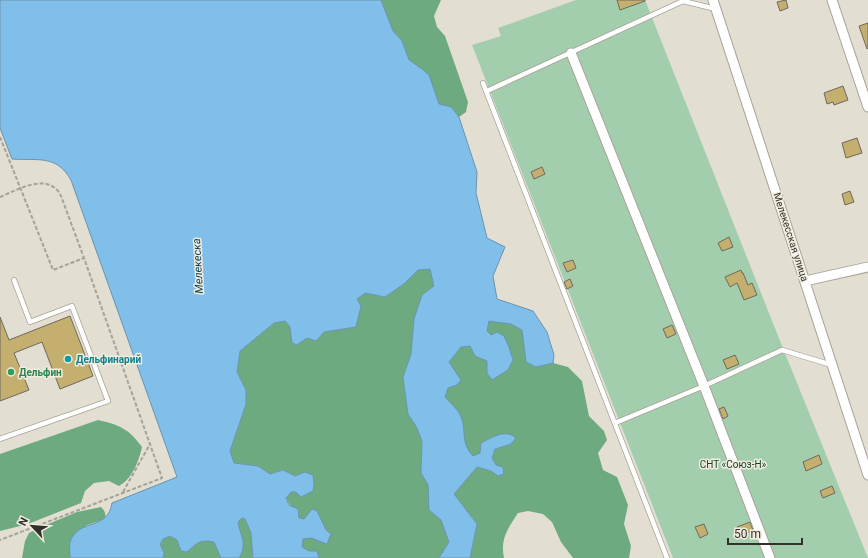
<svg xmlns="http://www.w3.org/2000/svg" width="868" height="558" viewBox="0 0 868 558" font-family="Roboto,sans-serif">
  <rect width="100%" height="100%" fill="#e2ded1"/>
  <path fill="#a2ceae" d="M 576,0 L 645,0 L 782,346 L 868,558 L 673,558 L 472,45 L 501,36 L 498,28 Z"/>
  <g fill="#6eaa80">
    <path d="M 381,0 L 441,0 L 434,16 L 437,27 L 445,36 L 468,102 L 466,112 L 459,117 L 451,107 L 439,104 C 430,79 432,75 409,60 L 402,41 L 393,31 Z"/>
    <path d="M 430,269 L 434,286 L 422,295 L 414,319 L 411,354 L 403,377 L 408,414 L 417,428 L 422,441 L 421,473 L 429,485 L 429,509 L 441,519 L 449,542 L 439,558 L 319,558 L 318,554 L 309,551 L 301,547 L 303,539 L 311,537 L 327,544 L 330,534 L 326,530 L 317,511 L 304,519 L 298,518 L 286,498 L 291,492 L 296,492 L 305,472 L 295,476 L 283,470 L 270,474 L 258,466 L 234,463 L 230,451 L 246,404 L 246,390 L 237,372 L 240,351 L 274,323 L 285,321 L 290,327 L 292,342 L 307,338 L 316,341 L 324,332 L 356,327 L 356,299 L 365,293 L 385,297 L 405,283 L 418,270 Z"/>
    <path d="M 489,321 L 511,324 L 522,330 L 536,367 L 553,363 L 568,367 L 582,381 L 589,416 L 604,431 L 607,440 L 598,453 L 603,470 L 617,477 L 628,505 L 624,524 L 631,546 L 629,558 L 573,558 L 561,542 L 552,522 L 543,514 L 528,511 L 518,513 C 508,528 500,539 504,558 L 470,558 L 477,524 L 454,494 L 477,467 L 491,471 L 498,476 L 496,465 L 492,458 L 495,449 L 511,444 L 513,436 L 501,434 L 481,443 L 480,453 L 473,457 L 467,450 L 464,439 L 445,397 L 448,388 L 457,385 L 449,362 L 461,347 L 470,346 L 475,356 L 487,361 L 487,373 L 492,380 L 491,335 L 487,331 Z"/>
    <path d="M 98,420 C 120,425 129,429 142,447 C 139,461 132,479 119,486 L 109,481 L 94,483 L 85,491 L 81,503 L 28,524 L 0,531 L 0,454 Z"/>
    <path d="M 101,507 C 105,511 106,513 105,519 L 87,525 L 70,543 L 70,558 L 22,558 L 25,541 L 29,533 L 41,527 L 77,512 Z"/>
    <path d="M 242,518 L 245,519 L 251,533 L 253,558 L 239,558 C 248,543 240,536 237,522 Z"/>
    <path d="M 170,536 L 177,540 L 181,550 L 187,552 C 197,543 200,539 214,542 L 221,558 L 163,558 L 164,553 L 160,545 L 163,539 Z"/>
  </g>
  <path fill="#80bfe9" stroke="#6994b0" d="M 0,0 L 381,0 L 393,31 L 402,41 L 409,60 L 422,69 L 429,75 L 439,104 L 451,107 L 459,117 L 477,172 L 476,193 L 487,238 L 505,247 L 493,276 L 497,299 L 533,311 L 547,332 L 554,355 L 553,363 L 536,367 L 526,362 L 522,330 L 511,324 L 489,321 L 487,331 L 491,335 L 497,332 L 504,336 L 509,347 L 513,360 L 508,370 L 492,380 L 487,373 L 487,361 L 475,356 L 470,346 L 461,347 L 449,362 L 461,380 L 457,385 L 448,388 L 445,397 C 450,403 459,410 461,417 C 467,432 460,442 473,456 L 480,453 L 481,443 C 491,438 506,428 516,438 L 511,444 L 495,449 L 492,458 L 496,465 L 503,467 L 504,474 L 498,476 L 491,471 L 477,467 L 454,494 L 477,524 L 470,558 L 439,558 L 449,542 L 441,520 L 429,510 L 428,485 L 421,473 L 422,441 L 417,428 L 408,414 L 403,377 L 411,354 L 414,319 L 422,295 L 434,286 L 430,269 L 418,270 L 405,283 L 385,297 L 365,293 L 357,299 L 361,306 L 356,327 L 324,332 L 316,341 L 307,338 L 297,345 L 292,343 L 290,327 L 285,321 L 274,323 L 240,351 L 237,372 L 246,390 L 246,404 L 230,451 L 234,463 L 258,466 L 270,474 L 283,470 L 295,476 L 305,472 L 313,475 L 314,484 L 313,491 L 301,497 L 296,492 L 291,492 L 286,498 L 289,505 L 298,509 L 299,518 L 304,519 L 312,509 L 317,511 L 326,530 L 331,534 L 327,544 L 311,538 L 303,539 L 302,547 L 309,551 L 317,551 L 319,558 L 253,558 L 251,533 L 245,519 L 242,518 L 238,522 C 240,536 248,543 239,558 L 221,558 L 214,542 C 200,539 197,543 187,552 L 181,551 L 177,540 L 170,536 L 163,539 L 160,544 L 164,553 L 163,558 L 70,558 C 70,553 69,546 70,542 C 78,518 108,531 112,503 L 177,477 L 71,180 C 56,154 38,161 12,159 L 0,128 Z"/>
  <g fill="#c4af6e" stroke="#6d695e">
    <path d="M 617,0 L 645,0 L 645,1 L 620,10 Z"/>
    <path d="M 786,0 L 788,8 L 780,11 L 777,2 Z"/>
    <path d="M 868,23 L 868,48 L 867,49 L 859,26 Z"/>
    <path d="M 843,86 L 848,100 L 834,105 L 833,102 L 827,104 L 824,93 Z"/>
    <path d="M 857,138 L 862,153 L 846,158 L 842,143 Z"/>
    <path d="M 542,167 L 545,174 L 534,179 L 531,172 Z"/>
    <path d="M 850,191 L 854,202 L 845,205 L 842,194 Z"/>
    <path d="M 729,237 L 733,247 L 722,251 L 718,243 Z"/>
    <path d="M 573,260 L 576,268 L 567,272 L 563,263 Z"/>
    <path d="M 741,270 L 742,273 L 743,273 L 748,285 L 752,283 L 757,295 L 744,300 L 737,283 L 730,287 L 725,277 Z"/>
    <path d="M 570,279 L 573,286 L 567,289 L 564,282 Z"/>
    <path d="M 70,316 L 93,376 L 60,389 L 42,342 L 14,353 L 29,390 L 0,401 L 0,317 L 9,340 Z"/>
    <path d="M 672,325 L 676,334 L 667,338 L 663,329 Z"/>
    <path d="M 735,355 L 739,364 L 727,369 L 723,360 Z"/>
    <path d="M 724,407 L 728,416 L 723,419 L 719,409 Z"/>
    <path d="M 819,455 L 822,464 L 806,471 L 803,462 Z"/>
    <path d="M 832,486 L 835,493 L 823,498 L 820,491 Z"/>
    <path d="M 750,522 L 753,530 L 741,536 L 737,527 Z"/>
    <path d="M 704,524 L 708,534 L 700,538 L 695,527 Z"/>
  </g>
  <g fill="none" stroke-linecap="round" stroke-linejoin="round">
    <defs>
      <g id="service">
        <path d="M 483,83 L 667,558"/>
        <path d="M 487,91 L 683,1 L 716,9"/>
        <path d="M 615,423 L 704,386 L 782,350 L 832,365"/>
        <path d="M 0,439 L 108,401 L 72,306 L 30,322 L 14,280"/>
      </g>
      <g id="minor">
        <path d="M 713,0 L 868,475"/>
        <path d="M 832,0 L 868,107"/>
        <path d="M 571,53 L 704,386 L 770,558"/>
        <path d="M 805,281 L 868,267"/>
      </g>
    </defs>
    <use href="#service" stroke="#a7a397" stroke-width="6"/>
    <use href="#minor" stroke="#a7a397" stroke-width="11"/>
    <g stroke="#a6a298" stroke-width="2" stroke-dasharray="4 2" stroke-linecap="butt">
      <path d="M 0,137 L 53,270 L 84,258"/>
      <path d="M 0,197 C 15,191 40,176 55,188 C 58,190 60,194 61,196 L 84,258 L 162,478 L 0,540"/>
      <path d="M 123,492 L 150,444"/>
    </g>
    <use href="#service" stroke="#fff" stroke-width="4.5"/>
    <use href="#minor" stroke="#fff" stroke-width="9"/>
  </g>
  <circle fill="#0f9aa8" stroke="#f0ecde" stroke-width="1.5" cx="68" cy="359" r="4"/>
  <circle fill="#2e9e5b" stroke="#f0ecde" stroke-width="1.5" cx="11" cy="372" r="4"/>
  <g text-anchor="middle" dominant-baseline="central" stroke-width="3" stroke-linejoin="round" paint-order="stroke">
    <g font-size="10" fill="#32302b" stroke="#f0ecde">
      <text transform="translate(791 237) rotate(72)">Мелекесская улица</text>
    </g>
    <g font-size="10" font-weight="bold" fill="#0d838f" stroke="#f0ecde" text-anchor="start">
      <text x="76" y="359">Дельфинарий</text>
    </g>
    <g font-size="10" font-weight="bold" fill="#27864d" stroke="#f0ecde" text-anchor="start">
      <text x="19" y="372">Дельфин</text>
    </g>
    <g font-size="10" fill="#144226" stroke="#f0ecde">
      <text x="733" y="464">СНТ «Союз-Н»</text>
    </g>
    <g font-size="11" font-style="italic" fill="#043a55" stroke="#f0ecde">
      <text transform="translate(198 266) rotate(-93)">Мелекеска</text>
    </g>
  </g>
  <g transform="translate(32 526) rotate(296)" stroke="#f0ecde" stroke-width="3" paint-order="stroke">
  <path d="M0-3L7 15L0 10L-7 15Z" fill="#32302b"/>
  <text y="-6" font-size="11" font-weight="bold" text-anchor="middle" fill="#32302b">N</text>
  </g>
  <path d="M728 538v6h74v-6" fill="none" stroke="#32302b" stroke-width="2"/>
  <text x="734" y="538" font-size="12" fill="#32302b" stroke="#f0ecde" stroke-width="3" paint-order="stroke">50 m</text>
</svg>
